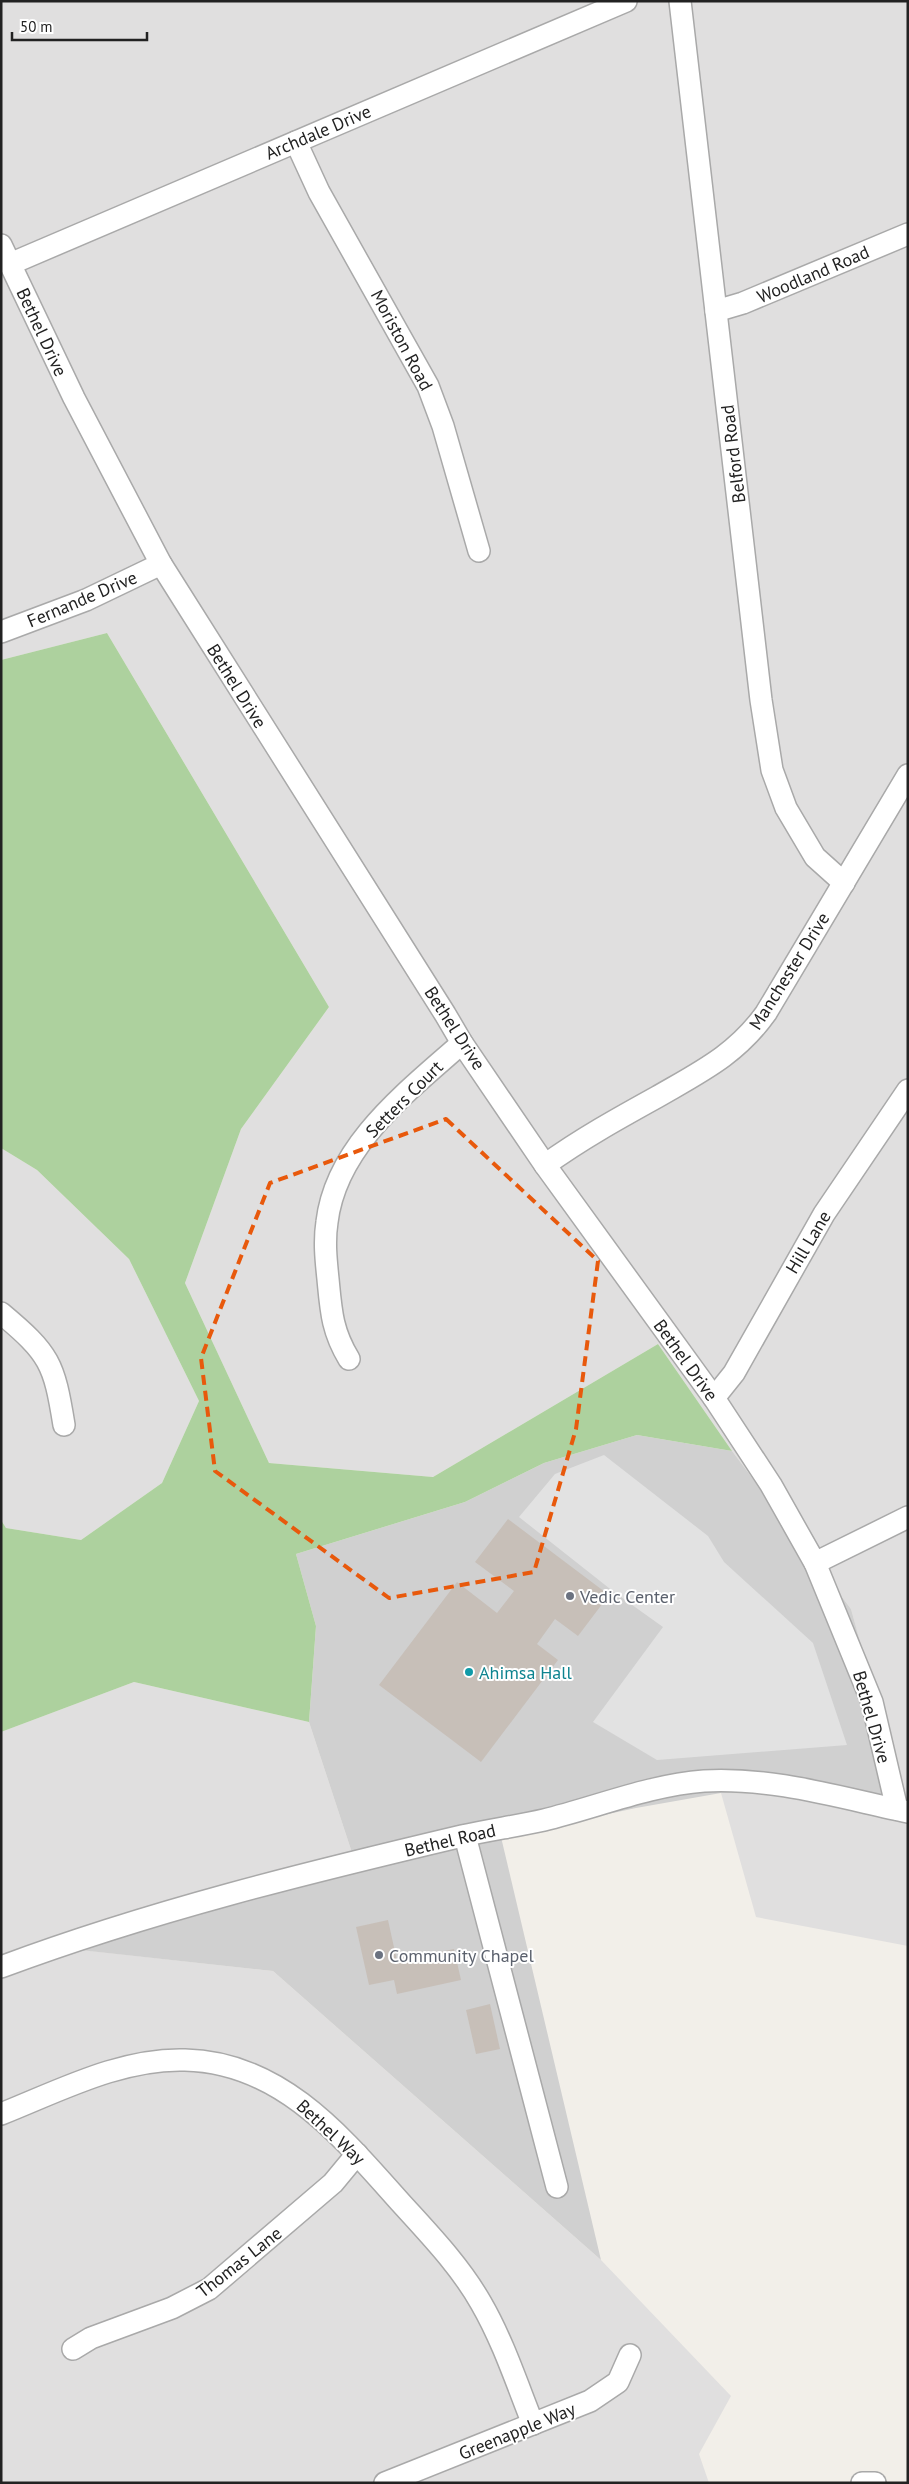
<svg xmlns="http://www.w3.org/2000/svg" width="909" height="2484" viewBox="0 0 909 2484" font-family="'PT Sans',sans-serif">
  <rect width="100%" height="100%" fill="#f2efe9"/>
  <g fill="#e0dfdf">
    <path d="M 1,1 L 908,1 L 908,1946 L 756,1917 L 721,1793 L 902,1797 L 851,1609 L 732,1451 L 658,1344 L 433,1477 L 269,1463 L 185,1283 L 241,1129 L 329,1007 L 107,633 L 1,660 Z"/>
    <path d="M 1,1148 L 37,1170 L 129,1259 L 199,1401 L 162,1483 L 81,1540 L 6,1528 L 1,1520 Z"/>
    <path d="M 134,1682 L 309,1722 L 357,1868 L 82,1950 L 273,1971 L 601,2260 L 731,2396 L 699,2454 L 709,2483 L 1,2483 L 1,1732 Z"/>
  </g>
  <path fill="#d0d0d0" d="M 637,1435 L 732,1451 L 851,1609 L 903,1797 L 721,1793 L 636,1808 L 501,1837 L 601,2260 L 273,1971 L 80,1950 L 357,1868 L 309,1722 L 316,1626 L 296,1554 L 465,1502 L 544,1463 Z"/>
  <path fill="#add19e" d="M 107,633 L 329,1007 L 241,1129 L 185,1283 L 269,1463 L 433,1477 L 658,1344 L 732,1451 L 637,1435 L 544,1463 L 465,1502 L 296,1554 L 316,1626 L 309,1722 L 134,1682 L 1,1732 L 1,1520 L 6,1528 L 81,1540 L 162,1483 L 199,1401 L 129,1259 L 37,1170 L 1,1148 L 1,660 Z"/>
  <path fill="#e2e2e2" d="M 604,1455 L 708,1536 L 724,1562 L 813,1643 L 847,1745 L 657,1760 L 593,1722 L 663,1627 L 614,1592 L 519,1517 L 555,1474 Z"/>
  <g fill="#c7bfb8">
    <path d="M 508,1519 L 609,1595 L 578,1636 L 555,1619 L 537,1644 L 558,1660 L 481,1762 L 379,1685 L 457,1582 L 497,1613 L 514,1591 L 475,1562 Z"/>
    <path d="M 388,1920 L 397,1961 L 454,1949 L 461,1980 L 397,1994 L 394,1980 L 369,1985 L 356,1927 Z"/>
    <path d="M 490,2004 L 500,2049 L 476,2054 L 466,2010 Z"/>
  </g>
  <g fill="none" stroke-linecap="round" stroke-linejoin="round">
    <defs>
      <g id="minor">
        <path d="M 680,1 L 761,700 L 772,770 L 786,808 L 815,857 L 844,883"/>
        <path d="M 296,142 L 319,192 L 428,386 L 443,426 L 479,551"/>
        <path d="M 1,245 L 74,398 L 161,564 L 445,1014 L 462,1043 L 545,1165 L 714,1398 L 771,1485 L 815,1563 L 872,1702 L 897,1809"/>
        <path d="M 10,264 L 626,1"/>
        <path d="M 716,311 L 743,303 L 908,234"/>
        <path d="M 1,632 L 86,600 L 161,564"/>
        <path d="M 545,1165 C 581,1139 619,1118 657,1097 C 700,1072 736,1055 766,1013 L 908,775"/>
        <path d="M 1,1313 C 50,1354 54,1363 64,1425"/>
        <path d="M 349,1359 C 332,1331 331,1311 328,1279 C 326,1260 324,1241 327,1222 C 336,1145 408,1091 462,1043"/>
        <path d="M 714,1398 L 734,1373 L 824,1214 L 908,1090"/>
        <path d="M 815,1563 L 908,1517"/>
        <path d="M 465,1836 L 557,2187"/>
        <path d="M 1,1967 C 151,1911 306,1873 462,1836 C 489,1830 517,1826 544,1820 C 597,1807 650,1785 704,1781 C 773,1777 841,1798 908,1812"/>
        <path d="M 1,2114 C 59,2091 121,2058 185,2060 C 281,2062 342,2137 401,2203 C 430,2235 460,2266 481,2303 C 503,2341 517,2384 533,2424"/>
        <path d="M 73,2349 L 91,2338 L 172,2308 L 209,2289 L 333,2183 L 357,2154"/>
        <path d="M 385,2483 L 590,2401 L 618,2382 L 630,2355"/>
        <path d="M 862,2483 L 875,2483"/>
      </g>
    </defs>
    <use href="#minor" stroke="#a9a9a9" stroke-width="24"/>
    <use href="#minor" stroke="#fff" stroke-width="21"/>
  </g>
  <path fill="none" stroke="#e8590c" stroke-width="4" stroke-dasharray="10 6" stroke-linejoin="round" d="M 446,1119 L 598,1261 L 576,1429 L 534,1572 L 389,1598 L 215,1471 L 201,1358 L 270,1183 Z"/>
  <g fill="#6b7280" stroke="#fff" stroke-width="2">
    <circle cx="570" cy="1596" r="5"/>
    <circle cx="379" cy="1955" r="5"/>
  </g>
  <circle fill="#0f9aa8" stroke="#fff" stroke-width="2" cx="469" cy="1672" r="5"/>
  <g text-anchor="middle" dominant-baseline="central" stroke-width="4" stroke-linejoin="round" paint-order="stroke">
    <g font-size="18" fill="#222" stroke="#fff">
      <text transform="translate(318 132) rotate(-23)">Archdale Drive</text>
      <text transform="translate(813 274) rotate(-23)">Woodland Road</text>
      <text transform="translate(42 332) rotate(65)">Bethel Drive</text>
      <text transform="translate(402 340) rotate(62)">Moriston Road</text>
      <text transform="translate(733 454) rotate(-97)">Belford Road</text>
      <text transform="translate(82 599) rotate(-23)">Fernande Drive</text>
      <text transform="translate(237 686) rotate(58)">Bethel Drive</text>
      <text transform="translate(789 971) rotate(-58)">Manchester Drive</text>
      <text transform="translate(455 1028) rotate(57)">Bethel Drive</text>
      <text transform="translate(404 1099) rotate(-45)">Setters Court</text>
      <text transform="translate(808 1242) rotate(-59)">Hill Lane</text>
      <text transform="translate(686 1360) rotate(54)">Bethel Drive</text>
      <text transform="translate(872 1717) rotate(74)">Bethel Drive</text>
      <text transform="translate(450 1840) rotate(-13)">Bethel Road</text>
      <text transform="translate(331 2132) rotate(43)">Bethel Way</text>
      <text transform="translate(239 2262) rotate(-38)">Thomas Lane</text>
      <text transform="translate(517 2431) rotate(-22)">Greenapple Way</text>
    </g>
    <g font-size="18" fill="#5b616d" stroke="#fff" text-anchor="start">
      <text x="580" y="1596">Vedic Center</text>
      <text x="389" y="1955">Community Chapel</text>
    </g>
    <g font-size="18" fill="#0d838f" stroke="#fff" text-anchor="start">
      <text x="479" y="1672">Ahimsa Hall</text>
    </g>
  </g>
  <rect width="909" height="2484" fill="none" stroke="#222222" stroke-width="5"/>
  <path d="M12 32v8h135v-8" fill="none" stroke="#222222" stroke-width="2.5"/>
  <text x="20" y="32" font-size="15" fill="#222222" stroke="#ffffff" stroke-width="4" paint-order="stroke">50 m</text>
</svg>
